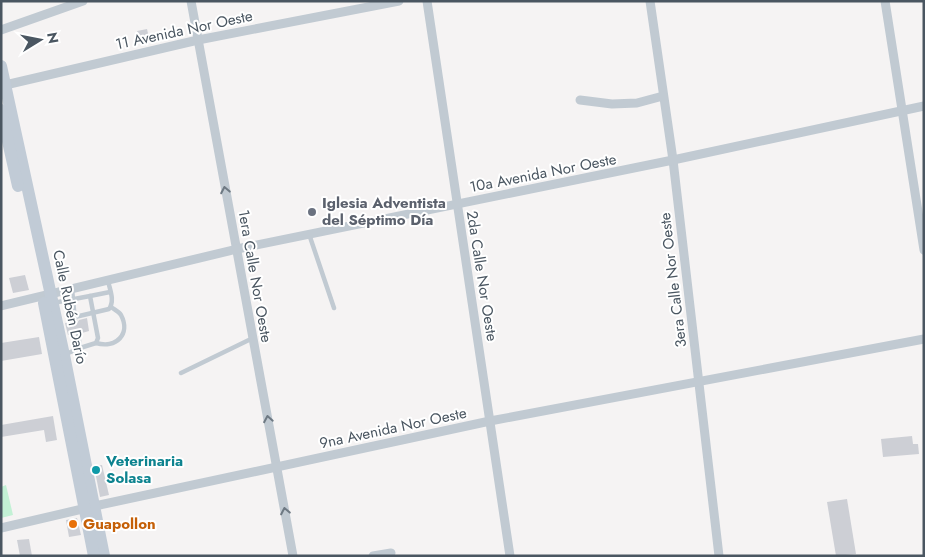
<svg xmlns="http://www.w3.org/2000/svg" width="925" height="557" viewBox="0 0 925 557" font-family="Jost,sans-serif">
  <rect width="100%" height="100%" fill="#f5f3f3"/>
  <path fill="#c3f1d5" d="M 6,485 L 13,515 L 1,518 L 1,487 Z"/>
  <g fill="#cdcfd5">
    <path d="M 147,29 L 150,42 L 140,44 L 137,31 Z"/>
    <path d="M 25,275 L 29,290 L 13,293 L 9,278 Z"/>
    <path d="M 87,318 L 89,331 L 82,333 L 80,329 L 77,329 L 74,334 L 68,335 L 65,323 L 71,322 L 73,324 L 76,325 L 79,320 Z"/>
    <path d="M 39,337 L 42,354 L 1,361 L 1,343 Z"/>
    <path d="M 53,416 L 57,440 L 46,442 L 44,430 L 1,437 L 1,425 Z"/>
    <path d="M 912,436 L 913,444 L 918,444 L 919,454 L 883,457 L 881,439 Z"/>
    <path d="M 102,465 L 109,495 L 100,497 L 94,466 Z"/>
    <path d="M 847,499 L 856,554 L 836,556 L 827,502 Z"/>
    <path d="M 77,518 L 81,535 L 69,537 L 66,520 Z"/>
    <path d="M 29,539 L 32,556 L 20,556 L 17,540 Z"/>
  </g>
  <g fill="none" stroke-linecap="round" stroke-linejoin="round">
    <g stroke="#c1cad2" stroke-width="4.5">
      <path d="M 309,234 L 334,308"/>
      <path d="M 72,289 L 75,321"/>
      <path d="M 90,296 L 110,292"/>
      <path d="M 53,303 L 90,296 L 98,338 L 96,343 L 80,348 L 66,354"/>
      <path d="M 75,317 L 109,309 C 115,301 110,290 108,281"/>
      <path d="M 78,333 L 80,348"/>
      <path d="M 96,343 C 116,349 131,334 121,315 C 119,312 115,310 111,307"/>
      <path d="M 181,373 L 253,338"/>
    </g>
    <g stroke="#c1cad2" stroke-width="9">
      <path d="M 191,1 L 293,556"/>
      <path d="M 427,1 L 510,556"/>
      <path d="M 650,1 L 673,160 L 719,556"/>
      <path d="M 885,1 L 924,250"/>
      <path d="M 1,30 L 83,1"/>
      <path d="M 1,86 L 198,40 L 399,1"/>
      <path d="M 580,100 L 612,104 L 637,103 L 663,96"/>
      <path d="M 1,306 L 237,249 L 673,160 L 924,106"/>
      <path d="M 1,528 L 95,506 L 490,421 L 924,339"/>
      <path d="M 373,556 L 391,553"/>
    </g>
    <g stroke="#c1cbd6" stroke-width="12">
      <path d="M 1,66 L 64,355 L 104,556"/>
      <path d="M 1,110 L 18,186"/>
      <path d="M 44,303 L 94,556"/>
    </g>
  </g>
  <defs><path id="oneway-chevron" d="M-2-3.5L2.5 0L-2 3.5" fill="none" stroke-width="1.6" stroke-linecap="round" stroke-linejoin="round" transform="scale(1.25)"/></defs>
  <g stroke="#6e7983">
    <use href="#oneway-chevron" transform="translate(225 190) rotate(-101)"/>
    <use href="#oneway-chevron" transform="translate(268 419) rotate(-100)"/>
    <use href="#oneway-chevron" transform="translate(285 511) rotate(-101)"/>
  </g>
  <circle fill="#6b7280" stroke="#fff" stroke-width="2" cx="312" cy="212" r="5"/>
  <circle fill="#0f9aa8" stroke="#fff" stroke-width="2" cx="96" cy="470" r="5"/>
  <circle fill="#e8710a" stroke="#fff" stroke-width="2" cx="73" cy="524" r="5"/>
  <g text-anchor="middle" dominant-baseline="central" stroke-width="4" stroke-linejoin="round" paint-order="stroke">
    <g font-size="15" fill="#4a5661" stroke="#fff">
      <text transform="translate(184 30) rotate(-12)">11 Avenida Nor Oeste</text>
      <text transform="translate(543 173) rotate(-11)">10a Avenida Nor Oeste</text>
      <text transform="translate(255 276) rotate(80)">1era Calle Nor Oeste</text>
      <text transform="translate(482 276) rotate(81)">2da Calle Nor Oeste</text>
      <text transform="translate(673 280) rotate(-97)">3era Calle Nor Oeste</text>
      <text transform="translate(70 307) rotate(78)">Calle Rubén Darío</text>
      <text transform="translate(393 428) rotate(-12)">9na Avenida Nor Oeste</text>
    </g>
    <g font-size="15" font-weight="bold" fill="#5b616d" stroke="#fff" text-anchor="start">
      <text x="322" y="203">Iglesia Adventista<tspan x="322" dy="17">del Séptimo Día</tspan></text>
    </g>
    <g font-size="15" font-weight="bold" fill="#0d838f" stroke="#fff" text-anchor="start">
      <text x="106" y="461">Veterinaria<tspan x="106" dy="17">Solasa</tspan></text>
    </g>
    <g font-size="15" font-weight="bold" fill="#c56008" stroke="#fff" text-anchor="start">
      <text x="83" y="524">Guapollon</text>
    </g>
  </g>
  <rect width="925" height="557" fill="none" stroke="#4a5661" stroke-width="5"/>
  <g transform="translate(40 40) rotate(80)" stroke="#ffffff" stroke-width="4" paint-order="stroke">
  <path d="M0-4L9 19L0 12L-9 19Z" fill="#4a5661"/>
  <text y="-8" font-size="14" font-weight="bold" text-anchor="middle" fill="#4a5661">N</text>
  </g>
</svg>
